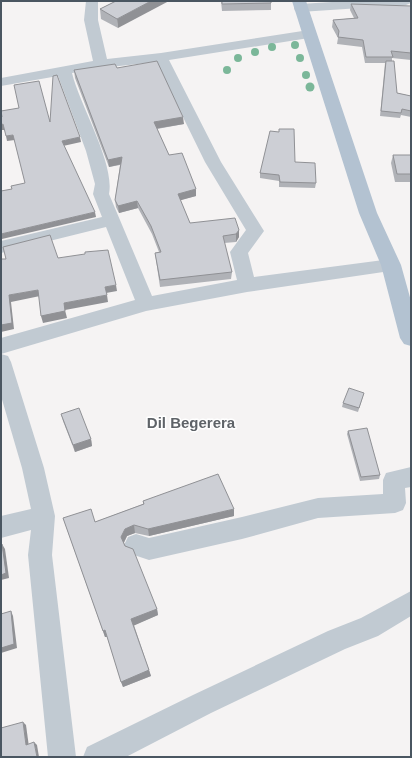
<svg xmlns="http://www.w3.org/2000/svg" width="412" height="758" viewBox="0 0 412 758" font-family="Arial,sans-serif">
  <rect width="100%" height="100%" fill="#f5f3f3"/>
  <g fill="none" stroke-linecap="round" stroke-linejoin="round">
    <g fill="#c1cad2" fill-rule="evenodd">
      <path d="M 86,1 L 98,1 L 98,20 L 107,59 L 161,53 L 309,30 L 314,31 L 316,34 L 314,37 L 309,38 L 169,60 L 221,162 L 264,231 L 248,253 L 254,277 L 391,259 L 397,260 L 400,265 L 397,270 L 247,292 L 146,311 L 1,354 L 1,338 L 135,300 L 106,227 L 1,253 L 1,241 L 102,217 L 93,194 L 95,184 L 86,151 L 58,76 L 1,86 L 1,78 L 93,61 L 84,20 ZM 156,62 L 205,162 L 246,230 L 230,252 L 237,280 L 152,296 L 109,194 C 115,163 80,106 72,73 L 101,68 Z"/>
      <path d="M 348,1 L 411,1 L 411,3 L 406,5 L 300,12 L 295,11 L 294,8 L 295,5 L 300,4 Z"/>
      <path d="M 1,354 L 8,356 L 11,362 L 44,468 L 55,516 L 52,555 L 76,757 L 48,757 L 28,555 L 31,530 L 1,538 L 1,516 L 31,509 L 22,468 L 1,396 Z"/>
      <path d="M 411,467 L 411,487 L 405,488 L 406,503 L 403,510 L 395,513 L 318,518 L 242,539 L 149,560 L 128,553 L 124,545 L 128,537 L 136,534 L 149,538 L 242,517 L 318,498 L 383,494 L 383,480 L 386,473 Z"/>
      <path d="M 411,591 L 411,616 L 378,636 L 345,649 L 211,713 L 126,757 L 83,757 L 87,747 L 193,695 L 328,631 L 361,618 Z"/>
    </g>
    <path fill="#b3c2d1" fill-rule="evenodd" d="M 292,1 L 306,1 L 377,213 L 401,265 L 411,301 L 411,346 L 404,344 L 400,338 L 381,265 L 359,213 Z"/>
  </g>
  <g fill="#7bb799">
    <circle cx="295" cy="45" r="4"/>
    <circle cx="272" cy="47" r="4"/>
    <circle cx="255" cy="52" r="4"/>
    <circle cx="238" cy="58" r="4"/>
    <circle cx="300" cy="58" r="4"/>
    <circle cx="227" cy="70" r="4"/>
    <circle cx="306" cy="75" r="4"/>
    <circle cx="310" cy="87" r="4.5"/>
  </g>
  <g fill="#b0b2b7">
    <path d="M 116,1 L 118,28 L 101,19 L 100,9 Z"/>
    <path d="M 221,1 L 271,1 L 271,10 L 222,11 Z"/>
    <path d="M 351,4 L 411,6 L 411,60 L 392,58 L 392,61 L 397,93 L 411,96 L 411,117 L 401,115 L 400,118 L 380,116 L 385,63 L 365,63 L 362,47 L 337,44 L 338,38 L 332,27 L 333,20 L 354,18 L 350,10 Z"/>
    <path d="M 117,68 L 184,124 L 157,129 L 169,155 L 196,196 L 180,200 L 190,223 L 239,230 L 239,237 L 236,242 L 224,243 L 232,272 L 231,279 L 160,287 L 156,260 L 155,253 L 159,252 L 152,234 L 138,208 L 119,213 L 116,207 L 115,200 L 120,165 L 109,167 L 75,78 L 74,70 Z"/>
    <path d="M 279,129 L 295,162 L 316,183 L 315,188 L 279,187 L 279,181 L 260,178 L 260,173 L 279,132 Z"/>
    <path d="M 393,155 L 411,155 L 411,182 L 395,182 L 391,163 Z"/>
    <path d="M 364,393 L 358,412 L 342,407 L 343,403 Z"/>
    <path d="M 61,414 L 91,439 L 92,446 L 75,452 L 63,421 Z"/>
    <path d="M 348,431 L 380,475 L 379,479 L 360,481 L 347,434 Z"/>
    <path d="M 143,501 L 234,516 L 149,536 L 135,533 L 127,536 L 124,543 L 157,609 L 158,615 L 134,625 L 151,676 L 123,687 L 107,637 L 105,637 L 63,518 L 95,522 L 143,504 Z"/>
  </g>
  <g fill="#909195">
    <path d="M 151,1 L 169,1 L 118,28 L 117,19 Z"/>
    <path d="M 183,117 L 184,124 L 154,129 L 154,122 Z"/>
    <path d="M 3,124 L 5,130 L 1,130 L 1,125 Z"/>
    <path d="M 13,135 L 15,140 L 7,141 L 6,136 Z"/>
    <path d="M 80,137 L 81,142 L 63,146 L 62,141 Z"/>
    <path d="M 122,157 L 122,164 L 109,167 L 108,160 Z"/>
    <path d="M 196,189 L 196,196 L 178,201 L 178,194 Z"/>
    <path d="M 137,201 L 138,208 L 119,213 L 118,206 Z"/>
    <path d="M 95,212 L 96,217 L 2,239 L 1,237 L 1,234 Z"/>
    <path d="M 239,230 L 239,237 L 236,242 L 236,234 Z"/>
    <path d="M 116,285 L 117,291 L 106,293 L 105,287 Z"/>
    <path d="M 38,290 L 40,296 L 11,302 L 14,329 L 1,332 L 1,325 L 9,295 Z"/>
    <path d="M 107,295 L 108,302 L 65,310 L 67,318 L 43,323 L 41,316 L 64,303 Z"/>
    <path d="M 91,439 L 92,446 L 75,452 L 73,445 Z"/>
    <path d="M 234,509 L 234,516 L 149,536 L 148,529 Z"/>
    <path d="M 134,525 L 135,533 L 127,536 L 123,544 L 121,537 L 125,529 Z"/>
    <path d="M 2,544 L 5,549 L 9,578 L 1,580 Z"/>
    <path d="M 157,609 L 158,615 L 133,626 L 131,619 Z"/>
    <path d="M 11,611 L 13,616 L 17,648 L 1,653 L 1,648 Z"/>
    <path d="M 105,630 L 107,637 L 105,637 L 103,631 Z"/>
    <path d="M 149,670 L 151,676 L 123,687 L 121,682 Z"/>
    <path d="M 23,722 L 26,725 L 29,747 L 26,745 Z"/>
    <path d="M 34,742 L 37,745 L 39,757 L 37,757 Z"/>
  </g>
  <g fill="#cdcfd5" stroke="#909195">
    <path d="M 116,1 L 151,1 L 117,19 L 100,9 Z"/>
    <path d="M 222,1 L 271,1 L 271,3 L 222,4 Z"/>
    <path d="M 351,4 L 411,6 L 411,53 L 391,51 L 393,57 L 366,57 L 363,40 L 338,37 L 339,31 L 333,20 L 358,18 Z"/>
    <path d="M 157,61 L 183,117 L 154,122 L 169,155 L 182,153 L 196,189 L 178,194 L 190,223 L 235,218 L 239,230 L 236,234 L 223,236 L 232,272 L 160,280 L 155,253 L 161,252 L 151,226 L 137,201 L 118,206 L 115,200 L 122,157 L 108,160 L 74,70 L 115,64 L 117,68 Z"/>
    <path d="M 386,61 L 394,61 L 397,93 L 411,96 L 411,111 L 402,109 L 401,113 L 381,111 Z"/>
    <path d="M 57,75 L 80,137 L 62,141 L 95,212 L 1,234 L 1,191 L 12,189 L 11,186 L 25,183 L 13,135 L 6,136 L 3,124 L 1,125 L 1,117 L 2,117 L 1,111 L 19,108 L 14,85 L 39,81 L 50,122 L 53,76 Z"/>
    <path d="M 279,129 L 294,129 L 295,162 L 315,163 L 316,183 L 280,182 L 279,175 L 260,173 L 270,131 L 279,132 Z"/>
    <path d="M 393,155 L 411,155 L 411,174 L 397,174 Z"/>
    <path d="M 50,235 L 58,258 L 85,254 L 85,252 L 108,250 L 116,285 L 105,287 L 107,295 L 64,303 L 65,311 L 41,316 L 38,290 L 9,295 L 12,323 L 1,325 L 1,259 L 6,259 L 3,247 Z"/>
    <path d="M 349,388 L 364,393 L 359,408 L 343,403 Z"/>
    <path d="M 79,408 L 91,439 L 73,445 L 61,414 Z"/>
    <path d="M 367,428 L 380,475 L 361,477 L 348,431 Z"/>
    <path d="M 218,474 L 234,509 L 148,529 L 134,525 L 125,529 L 121,537 L 125,546 L 133,549 L 157,609 L 131,619 L 149,670 L 121,682 L 105,630 L 103,631 L 63,518 L 91,509 L 95,522 L 144,504 L 143,501 Z"/>
    <path d="M 1,544 L 2,544 L 6,573 L 1,575 Z"/>
    <path d="M 11,611 L 14,644 L 1,648 L 1,614 Z"/>
    <path d="M 23,722 L 26,745 L 34,742 L 37,757 L 1,757 L 1,728 Z"/>
  </g>
  <g text-anchor="middle" dominant-baseline="central" stroke-width="3" stroke-linejoin="round" paint-order="stroke">
    <g font-size="15" font-weight="bold" fill="#5f6368" stroke="#fff">
      <text x="191" y="422">Dil Begerera</text>
    </g>
  </g>
  <rect width="412" height="758" fill="none" stroke="#4a5661" stroke-width="4"/>
</svg>
